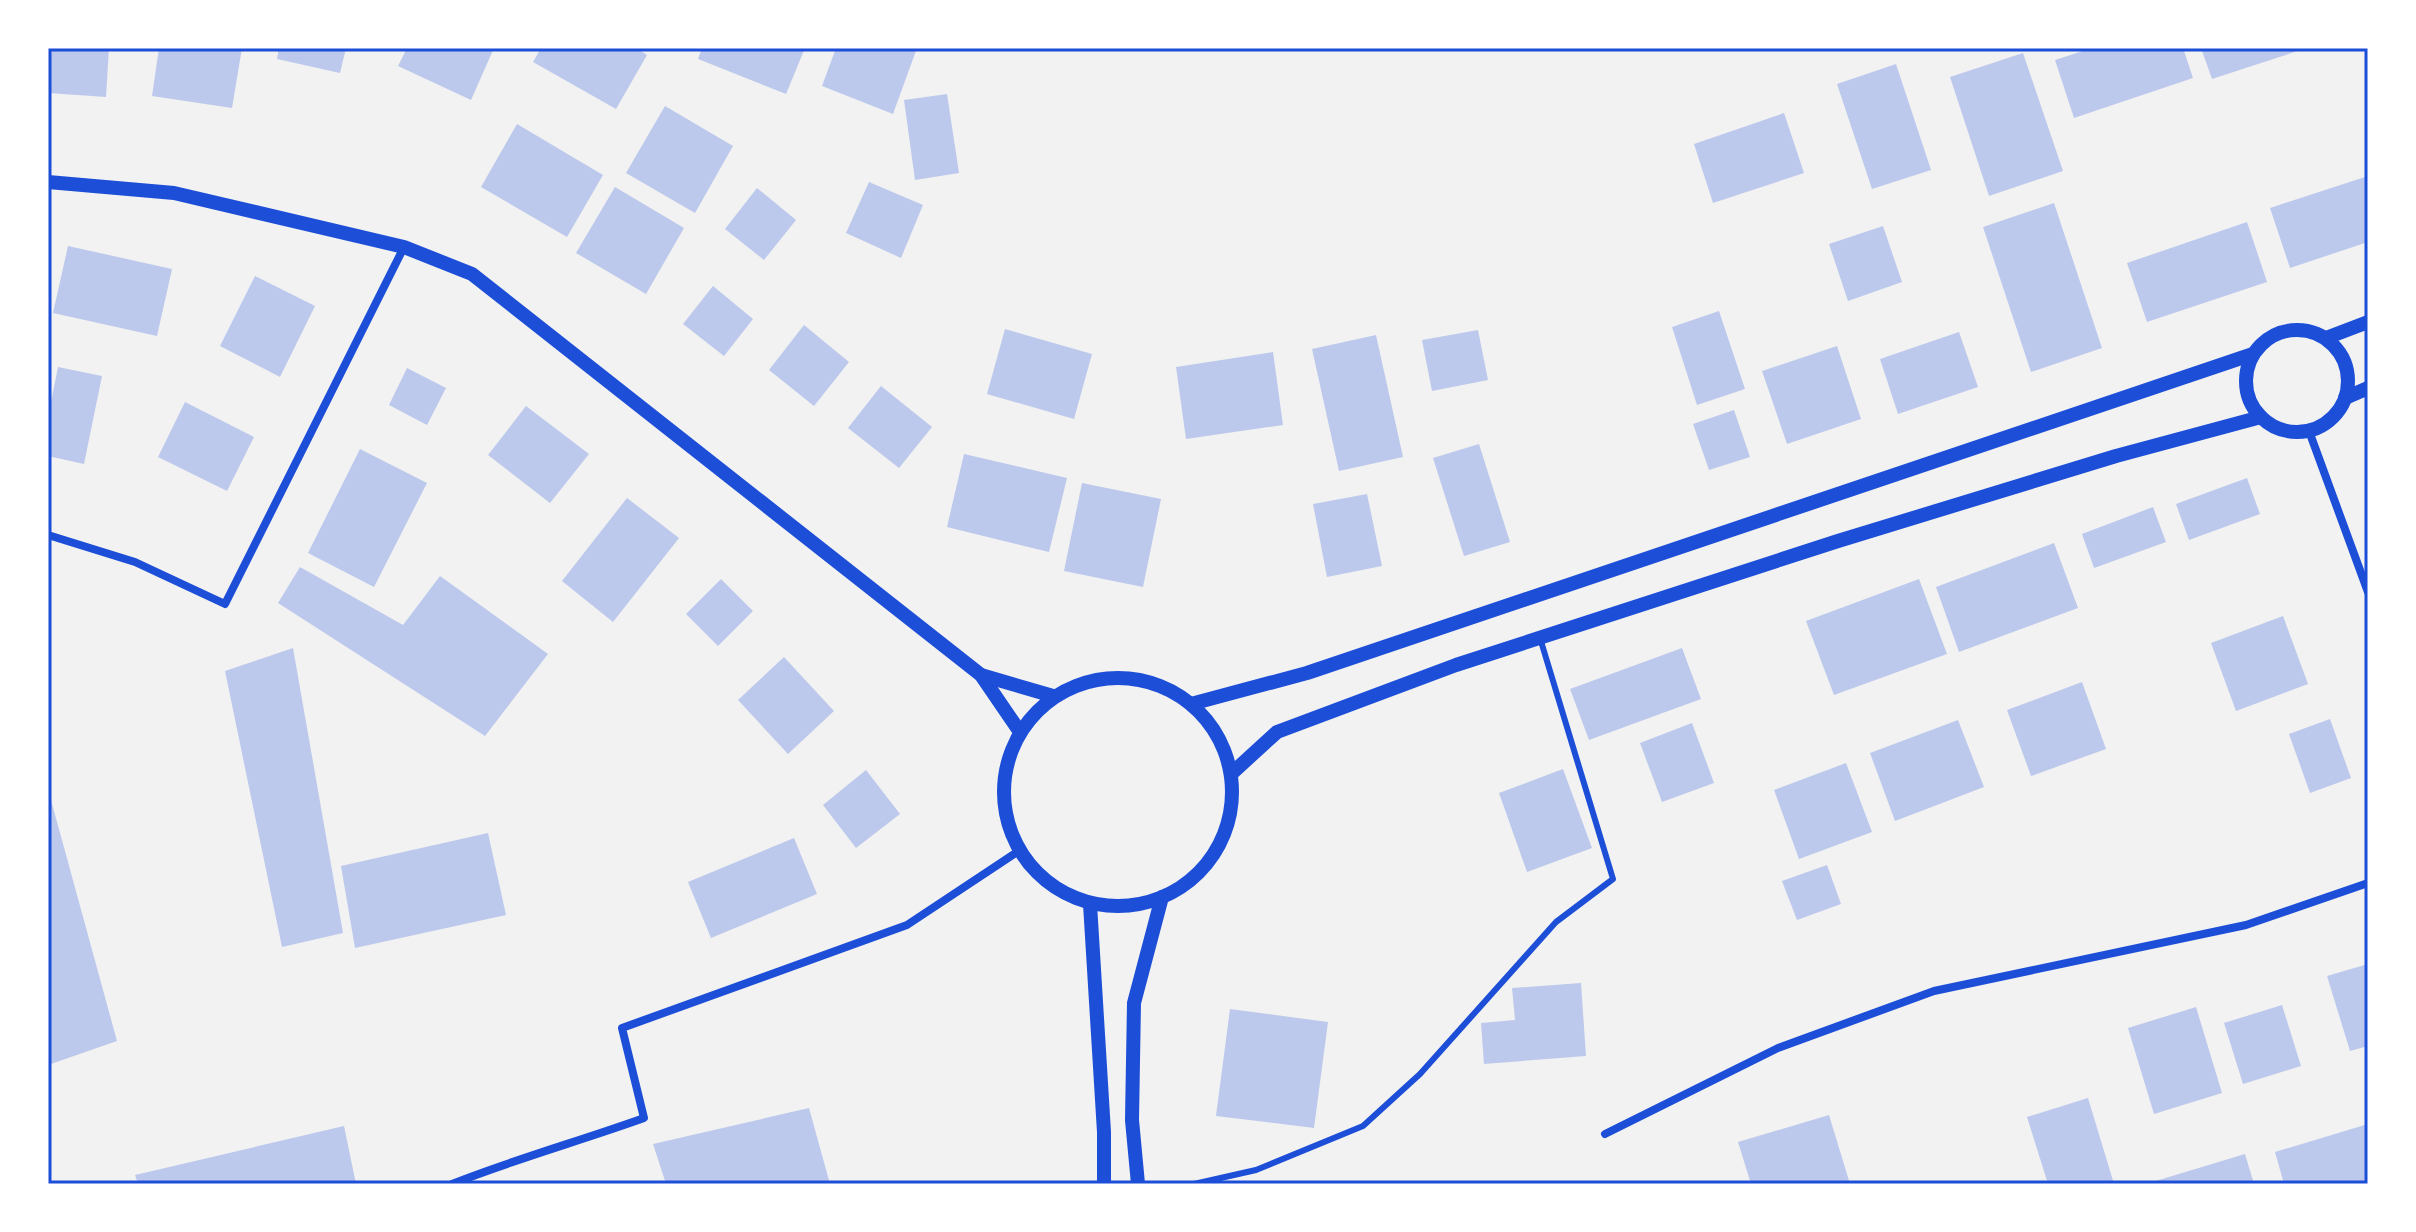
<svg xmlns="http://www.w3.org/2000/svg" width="2416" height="1232" viewBox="0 0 2416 1232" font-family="'Nunito Sans',sans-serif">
  <rect width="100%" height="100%" fill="#f2f2f2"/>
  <g fill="#bdc9ec">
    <path d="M 48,48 L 109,48 L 106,97 L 48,93 Z"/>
    <path d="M 159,48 L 242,48 L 232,108 L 152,96 Z"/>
    <path d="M 279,48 L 346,48 L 340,73 L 277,59 Z"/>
    <path d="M 407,48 L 494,48 L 471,100 L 398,66 Z"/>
    <path d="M 541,48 L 636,48 L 647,55 L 616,109 L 533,62 Z"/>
    <path d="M 702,48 L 805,48 L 786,94 L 698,59 Z"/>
    <path d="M 836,48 L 917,48 L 893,114 L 822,86 Z"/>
    <path d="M 2092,48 L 2183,48 L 2193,78 L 2074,118 L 2055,60 Z"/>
    <path d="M 2201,48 L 2304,48 L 2304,49 L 2212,79 Z"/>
    <path d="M 2023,53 L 2063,171 L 1989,196 L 1950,77 Z"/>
    <path d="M 1896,64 L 1931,170 L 1872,189 L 1837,84 Z"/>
    <path d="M 947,94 L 959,173 L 915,180 L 904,100 Z"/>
    <path d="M 665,106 L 733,146 L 695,213 L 626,173 Z"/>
    <path d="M 1784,113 L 1804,173 L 1713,203 L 1694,144 Z"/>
    <path d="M 517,124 L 603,175 L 567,237 L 481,187 Z"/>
    <path d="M 2368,176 L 2368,242 L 2290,268 L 2270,208 Z"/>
    <path d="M 869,182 L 923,205 L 901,258 L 846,233 Z"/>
    <path d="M 615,187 L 684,228 L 646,294 L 576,253 Z"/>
    <path d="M 757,188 L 796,220 L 764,260 L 725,229 Z"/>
    <path d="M 2054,203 L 2102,348 L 2031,372 L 1983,227 Z"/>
    <path d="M 2247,222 L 2267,282 L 2147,322 L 2127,263 Z"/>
    <path d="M 1883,226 L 1902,282 L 1848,301 L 1829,244 Z"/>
    <path d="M 68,246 L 172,269 L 157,336 L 53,313 Z"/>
    <path d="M 255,276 L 315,306 L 280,377 L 220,346 Z"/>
    <path d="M 713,286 L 753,319 L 724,356 L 683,324 Z"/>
    <path d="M 1719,311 L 1745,389 L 1697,405 L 1672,327 Z"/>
    <path d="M 804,325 L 849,362 L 814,406 L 769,370 Z"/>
    <path d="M 1005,329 L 1092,354 L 1074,419 L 987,394 Z"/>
    <path d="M 1478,330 L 1488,380 L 1432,391 L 1422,340 Z"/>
    <path d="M 1959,332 L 1978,387 L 1898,414 L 1880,359 Z"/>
    <path d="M 1376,335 L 1403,457 L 1339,471 L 1312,349 Z"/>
    <path d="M 1837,346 L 1861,419 L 1787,444 L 1762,371 Z"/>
    <path d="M 1273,352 L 1283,425 L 1186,439 L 1176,367 Z"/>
    <path d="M 58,367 L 102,376 L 84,464 L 48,456 L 48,417 Z"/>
    <path d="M 407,368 L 446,388 L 427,425 L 389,405 Z"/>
    <path d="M 881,386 L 932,427 L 899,468 L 848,428 Z"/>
    <path d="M 185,402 L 254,437 L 227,491 L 158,457 Z"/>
    <path d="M 526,406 L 589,454 L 550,503 L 488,455 Z"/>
    <path d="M 1734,410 L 1750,457 L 1709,470 L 1693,424 Z"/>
    <path d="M 1479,444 L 1510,542 L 1464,556 L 1433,458 Z"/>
    <path d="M 360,449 L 427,483 L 374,587 L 308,553 Z"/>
    <path d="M 964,454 L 1067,478 L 1049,552 L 947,527 Z"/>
    <path d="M 2247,478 L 2260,514 L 2189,540 L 2176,504 Z"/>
    <path d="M 1082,483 L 1161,499 L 1143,587 L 1064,571 Z"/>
    <path d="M 1367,494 L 1382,566 L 1327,577 L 1313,504 Z"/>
    <path d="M 627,498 L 679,538 L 613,622 L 562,581 Z"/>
    <path d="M 2153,507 L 2166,542 L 2094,568 L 2082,534 Z"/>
    <path d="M 2054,543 L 2078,608 L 1959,652 L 1936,587 Z"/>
    <path d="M 300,567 L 403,625 L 440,576 L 548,654 L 485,736 L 278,603 Z"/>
    <path d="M 721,579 L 753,611 L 718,646 L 686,614 Z"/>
    <path d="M 1919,579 L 1947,654 L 1834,695 L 1806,621 Z"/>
    <path d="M 2283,616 L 2308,684 L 2236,711 L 2211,643 Z"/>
    <path d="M 293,648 L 343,933 L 282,947 L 225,671 Z"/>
    <path d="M 1682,648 L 1701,699 L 1589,740 L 1570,689 Z"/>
    <path d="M 784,657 L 834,711 L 788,754 L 738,700 Z"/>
    <path d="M 2082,682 L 2106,749 L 2031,776 L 2007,710 Z"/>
    <path d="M 2330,719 L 2351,778 L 2310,793 L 2289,734 Z"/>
    <path d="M 1958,720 L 1984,787 L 1895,821 L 1870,753 Z"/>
    <path d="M 1692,723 L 1714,783 L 1662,802 L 1640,743 Z"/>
    <path d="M 1846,763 L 1872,832 L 1799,859 L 1774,790 Z"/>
    <path d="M 1563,769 L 1592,848 L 1527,872 L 1499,793 Z"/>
    <path d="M 866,770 L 900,814 L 856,848 L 823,805 Z"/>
    <path d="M 48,789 L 117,1041 L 48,1065 Z"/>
    <path d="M 488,833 L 506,915 L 355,948 L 341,866 Z"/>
    <path d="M 794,838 L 817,894 L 711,938 L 688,882 Z"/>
    <path d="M 1827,865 L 1841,904 L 1797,920 L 1782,881 Z"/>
    <path d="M 2368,964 L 2368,1046 L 2350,1051 L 2327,976 Z"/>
    <path d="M 1581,983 L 1586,1056 L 1484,1064 L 1481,1023 L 1515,1020 L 1512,988 Z"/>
    <path d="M 2282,1005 L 2301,1066 L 2243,1084 L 2224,1023 Z"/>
    <path d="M 2196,1007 L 2222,1093 L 2154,1114 L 2128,1028 Z"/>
    <path d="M 1230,1009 L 1328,1022 L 1314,1128 L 1216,1116 Z"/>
    <path d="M 2088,1098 L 2114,1184 L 2048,1184 L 2027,1117 Z"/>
    <path d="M 809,1108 L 830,1184 L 666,1184 L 653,1144 Z"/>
    <path d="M 1829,1115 L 1850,1184 L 1751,1184 L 1738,1142 Z"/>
    <path d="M 2368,1124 L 2368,1184 L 2284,1184 L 2275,1152 Z"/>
    <path d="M 344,1126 L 356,1184 L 138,1184 L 135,1175 Z"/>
    <path d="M 2245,1154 L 2254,1184 L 2149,1184 L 2149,1183 Z"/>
  </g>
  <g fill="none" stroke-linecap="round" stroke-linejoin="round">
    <path stroke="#1d4ed8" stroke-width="6" d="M 1194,1184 L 1256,1170 L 1363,1126 L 1420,1074 L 1556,922 L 1613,879 L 1540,638"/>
    <g stroke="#1d4ed8" stroke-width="8">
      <path d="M 2309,431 L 2368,592"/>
      <path d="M 48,535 L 135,562 L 225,604 L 404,247"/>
      <path d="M 1605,1134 L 1778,1048 L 1934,991 L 2246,925 L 2368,883"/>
      <path d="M 452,1184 C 515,1159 580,1141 644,1118 L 622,1028 L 907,925 L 1020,850"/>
    </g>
    <g stroke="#1d4ed8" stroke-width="14">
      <path d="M 48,182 L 174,193 L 404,247 L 472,274 L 981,675 L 1020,732"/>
      <circle cx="2297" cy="381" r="51"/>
      <path d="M 2326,338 L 2368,322"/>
      <path d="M 2345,398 L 2368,388"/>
      <path d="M 981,675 L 1053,696"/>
      <circle cx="1118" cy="792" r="114"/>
      <path d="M 1191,704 L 1307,673 L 2253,354"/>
      <path d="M 1231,774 L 1277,732 L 1456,665 L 1838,541 L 2116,456 L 2261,417"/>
      <path d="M 1090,904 L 1104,1132 L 1104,1184"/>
      <path d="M 1138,1184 L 1132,1120 L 1134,1003 L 1162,897"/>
    </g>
  </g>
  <rect width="2416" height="1232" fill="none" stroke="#ffffff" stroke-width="100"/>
  <rect x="50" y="50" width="2316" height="1132" fill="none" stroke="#1d4ed8" stroke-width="3"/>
</svg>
